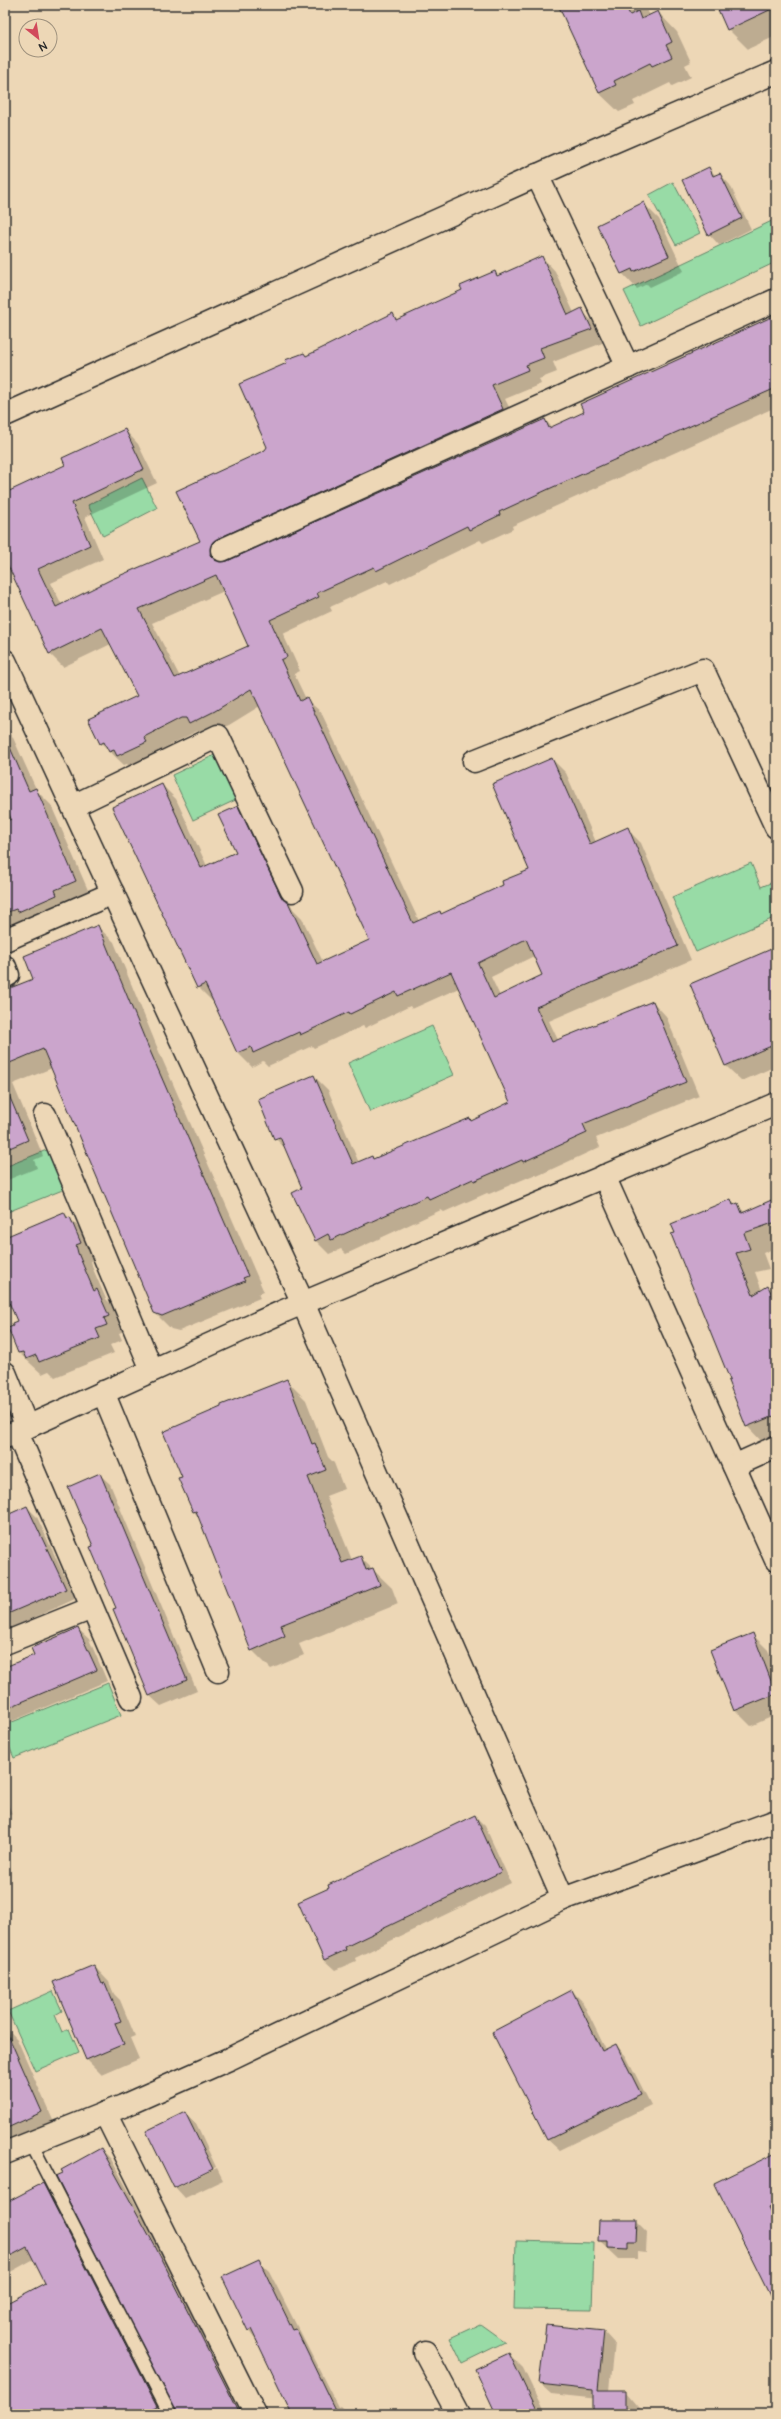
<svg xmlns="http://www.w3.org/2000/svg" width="781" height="2419" viewBox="0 0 781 2419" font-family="'Architects Daughter',sans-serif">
  <rect width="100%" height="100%" fill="#edd7b6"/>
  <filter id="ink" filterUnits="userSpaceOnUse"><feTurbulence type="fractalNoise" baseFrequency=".025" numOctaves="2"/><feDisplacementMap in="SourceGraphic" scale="8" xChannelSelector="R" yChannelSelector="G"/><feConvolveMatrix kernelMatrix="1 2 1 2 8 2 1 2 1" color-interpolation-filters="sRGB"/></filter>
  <g filter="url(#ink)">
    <g fill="#98dba6" stroke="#628368">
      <path d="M 673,182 L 700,233 L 676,245 L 649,195 Z"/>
      <path d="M 776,219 L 776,262 L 641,326 L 624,291 Z"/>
      <path d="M 142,478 L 157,508 L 103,536 L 88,505 Z"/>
      <path d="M 221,752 L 242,797 L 193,820 L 172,775 Z"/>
      <path d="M 751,863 L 761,887 L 775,881 L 776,917 L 696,952 L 672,897 Z"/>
      <path d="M 432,1026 L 454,1075 L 370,1112 L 348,1063 Z"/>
      <path d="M 49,1149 L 65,1189 L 5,1213 L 5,1167 Z"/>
      <path d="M 108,1683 L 121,1715 L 14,1758 L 5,1736 L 5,1725 Z"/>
      <path d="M 53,1991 L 62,2011 L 55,2015 L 62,2032 L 69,2029 L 79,2052 L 35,2071 L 8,2011 Z"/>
      <path d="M 516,2241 L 594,2243 L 592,2310 L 514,2309 Z"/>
      <path d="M 480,2324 L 505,2342 L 462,2363 L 450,2338 Z"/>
    </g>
    <g fill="#0003" fill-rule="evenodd">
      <path d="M 559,5 L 645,5 L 650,16 L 658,12 L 677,32 L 691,62 L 685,65 L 691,77 L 672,86 L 670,83 L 633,101 L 635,105 L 619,112 L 599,93 Z"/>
      <path d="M 717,5 L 776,5 L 776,36 L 748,49 L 728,29 Z"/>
      <path d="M 709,168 L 716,176 L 720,174 L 730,185 L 751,229 L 719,245 L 709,234 Z"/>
      <path d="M 644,204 L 659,219 L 684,271 L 650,287 L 647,284 L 637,289 L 622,273 Z"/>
      <path d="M 542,257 L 555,271 L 574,313 L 581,310 L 595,324 L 605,342 L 553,362 L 557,372 L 539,379 L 541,384 L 505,399 L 517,423 L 230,552 L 223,563 L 545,420 L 552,427 L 585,413 L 776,318 L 776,407 L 512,526 L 513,529 L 483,543 L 480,540 L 390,584 L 387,581 L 330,607 L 332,611 L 283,634 L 300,671 L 294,674 L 306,699 L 321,712 L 419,921 L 440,912 L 442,914 L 505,885 L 531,870 L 552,759 L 566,773 L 596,842 L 627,829 L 641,843 L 691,960 L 549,1021 L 558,1040 L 653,1002 L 666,1016 L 699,1096 L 596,1138 L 600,1147 L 537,1176 L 536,1174 L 489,1194 L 487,1193 L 444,1212 L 441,1210 L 346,1254 L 341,1249 L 329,1254 L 315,1240 L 303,1189 L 286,1149 L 275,1138 L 314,1076 L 328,1090 L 359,1163 L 372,1157 L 374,1160 L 469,1119 L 471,1121 L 512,1103 L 459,988 L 412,1009 L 410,1006 L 365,1028 L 363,1026 L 314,1048 L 312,1046 L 268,1066 L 263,1061 L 252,1067 L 238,1053 L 214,1000 L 212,1001 L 198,987 L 162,785 L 176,799 L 207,866 L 237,853 L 237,807 L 251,821 L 293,909 L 302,918 L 323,962 L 370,941 L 260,706 L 229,725 L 203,737 L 198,731 L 195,732 L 158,751 L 160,756 L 132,769 L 127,764 L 124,765 L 101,743 L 138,697 L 111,644 L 63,667 L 49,653 L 5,557 L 5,494 L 66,465 L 125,430 L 138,444 L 157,483 L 85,517 L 103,559 L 51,583 L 62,605 L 201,541 L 268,447 L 288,364 L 304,354 L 307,357 L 393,314 L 398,320 L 463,291 L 494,272 L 498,276 ZM 224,591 L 250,646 L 180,677 L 152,623 ZM 534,956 L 543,976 L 500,996 L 491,977 Z"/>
      <path d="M 5,720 L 37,791 L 51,805 L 91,897 L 17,931 L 5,919 Z"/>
      <path d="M 97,926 L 114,942 L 160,1054 L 264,1292 L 258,1294 L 260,1298 L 179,1331 L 171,1329 L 154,1312 L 52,1068 L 13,1084 L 43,1156 L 34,1160 L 37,1168 L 5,1181 L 5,991 L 35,979 Z"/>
      <path d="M 776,948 L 776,1066 L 742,1081 L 726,1066 L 692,984 Z"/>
      <path d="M 776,1199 L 776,1248 L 763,1253 L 769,1269 L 755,1272 L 762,1291 L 768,1288 L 776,1295 L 776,1442 L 766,1446 L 747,1426 L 731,1381 L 730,1200 L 745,1212 Z"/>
      <path d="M 64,1213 L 85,1233 L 96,1258 L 91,1261 L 93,1269 L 106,1299 L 113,1306 L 124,1331 L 119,1333 L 122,1340 L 110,1345 L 114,1353 L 55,1377 L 49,1371 L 42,1374 L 19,1353 L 9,1329 L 15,1327 L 19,1321 L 5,1294 L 5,1238 Z"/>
      <path d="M 287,1381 L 306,1400 L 328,1457 L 334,1463 L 344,1489 L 326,1496 L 352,1560 L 360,1557 L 392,1588 L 398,1604 L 299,1644 L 304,1655 L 271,1669 L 252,1650 L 200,1518 L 194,1512 L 180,1479 Z"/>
      <path d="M 99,1474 L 110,1484 L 197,1691 L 161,1706 L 150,1696 L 114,1610 L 117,1608 Z"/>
      <path d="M 27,1507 L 37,1517 L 75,1599 L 5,1631 L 5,1516 Z"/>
      <path d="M 78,1629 L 89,1639 L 107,1681 L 5,1724 L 5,1668 L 35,1655 Z"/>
      <path d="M 752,1634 L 768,1650 L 776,1670 L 776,1715 L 751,1726 L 735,1710 Z"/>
      <path d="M 5,1797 L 12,1814 L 5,1817 Z"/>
      <path d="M 475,1816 L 485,1826 L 511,1883 L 355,1958 L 356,1961 L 335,1970 L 324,1960 L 299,1903 Z"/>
      <path d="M 94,1966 L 109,1982 L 114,1994 L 120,2000 L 135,2036 L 130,2038 L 139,2059 L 102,2075 L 87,2060 Z"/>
      <path d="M 572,1991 L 582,2001 L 606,2050 L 616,2045 L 626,2056 L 651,2105 L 559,2150 L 548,2140 L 493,2033 Z"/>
      <path d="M 5,2026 L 17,2039 L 56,2127 L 5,2150 Z"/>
      <path d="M 185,2113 L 196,2124 L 216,2167 L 178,2185 L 178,2187 L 217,2168 L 223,2180 L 185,2198 L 175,2187 Z"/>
      <path d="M 101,2149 L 111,2159 L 165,2257 L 244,2414 L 177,2414 Z"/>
      <path d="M 776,2154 L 776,2306 L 716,2184 Z"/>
      <path d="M 43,2184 L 53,2195 L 166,2414 L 5,2414 L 5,2305 L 47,2283 L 34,2259 L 5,2275 L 5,2204 Z"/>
      <path d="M 636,2221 L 647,2232 L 646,2253 L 638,2252 L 638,2259 L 619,2259 L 599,2240 Z"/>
      <path d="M 258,2261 L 269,2271 L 338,2407 L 340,2406 L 348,2414 L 311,2414 L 248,2330 Z"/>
      <path d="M 604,2332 L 614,2343 L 608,2400 L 551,2394 L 540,2384 Z"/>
      <path d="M 509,2354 L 523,2368 L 545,2414 L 498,2414 Z"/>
      <path d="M 626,2392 L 645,2414 L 594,2414 L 594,2408 Z"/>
    </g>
    <g fill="#cba5cc" stroke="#2b2b2b" fill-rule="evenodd">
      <path d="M 558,5 L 625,5 L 630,15 L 638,11 L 641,19 L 658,11 L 672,42 L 666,45 L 672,57 L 652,66 L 650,63 L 614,81 L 616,85 L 599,93 Z"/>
      <path d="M 716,5 L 776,5 L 776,7 L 727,30 Z"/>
      <path d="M 709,167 L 713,176 L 720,173 L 742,218 L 708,235 L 682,180 Z"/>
      <path d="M 644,202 L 669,256 L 633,272 L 632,269 L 621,274 L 597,225 Z"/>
      <path d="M 542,256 L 568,315 L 582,308 L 592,329 L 540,348 L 544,358 L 526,365 L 528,370 L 492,385 L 503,409 L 217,539 L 212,543 L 210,555 L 215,560 L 227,561 L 545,419 L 549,428 L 584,412 L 580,404 L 776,315 L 776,388 L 551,488 L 499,512 L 500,515 L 469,530 L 467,526 L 376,571 L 374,567 L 317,593 L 319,597 L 270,620 L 287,657 L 281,660 L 300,701 L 307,697 L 413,923 L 440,911 L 441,914 L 503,885 L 502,881 L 529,870 L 492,784 L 552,758 L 590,844 L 628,827 L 678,946 L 536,1007 L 552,1042 L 653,1001 L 686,1082 L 583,1124 L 587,1133 L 523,1162 L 522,1160 L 474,1181 L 473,1179 L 429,1199 L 427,1196 L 331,1240 L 328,1234 L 315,1241 L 292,1193 L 302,1188 L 280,1137 L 274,1139 L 258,1099 L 314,1075 L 353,1164 L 372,1156 L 373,1159 L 470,1118 L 471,1121 L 510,1102 L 451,972 L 398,996 L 396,992 L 350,1014 L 349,1012 L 300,1035 L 299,1032 L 253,1053 L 251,1047 L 237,1053 L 205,984 L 197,988 L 112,807 L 162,784 L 201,868 L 236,852 L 218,815 L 238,806 L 281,896 L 288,902 L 317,964 L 369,940 L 251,689 L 215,711 L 189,724 L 186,718 L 181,718 L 144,737 L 147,742 L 117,756 L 114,750 L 109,752 L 104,742 L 100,744 L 88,719 L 137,696 L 102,628 L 49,654 L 5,559 L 5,493 L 65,465 L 62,458 L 125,429 L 144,469 L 72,503 L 90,545 L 38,569 L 56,607 L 112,579 L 200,541 L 176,491 L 265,450 L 267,447 L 239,384 L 287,363 L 285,360 L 304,353 L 306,356 L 393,313 L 396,320 L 462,290 L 460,286 L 495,271 L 497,276 ZM 216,575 L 248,646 L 175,678 L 139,609 ZM 526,939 L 542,975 L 494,998 L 478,963 Z"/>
      <path d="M 5,736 L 29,791 L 36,788 L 76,881 L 55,890 L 57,895 L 18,912 L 16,909 L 5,913 L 5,822 L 11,819 L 5,804 Z"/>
      <path d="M 98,925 L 144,1037 L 248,1276 L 243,1278 L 245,1281 L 162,1316 L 154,1313 L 43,1049 L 5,1065 L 5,990 L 33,979 L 24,956 Z"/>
      <path d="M 776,947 L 776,1044 L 725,1066 L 690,984 Z"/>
      <path d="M 5,1086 L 28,1140 L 5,1150 Z"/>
      <path d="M 776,1198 L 776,1222 L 744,1233 L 750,1249 L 736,1253 L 753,1295 L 768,1286 L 776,1304 L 776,1415 L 746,1427 L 728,1381 L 730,1380 L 671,1234 L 675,1233 L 671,1224 L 731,1199 L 733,1205 L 738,1203 L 742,1213 Z"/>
      <path d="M 64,1212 L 67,1218 L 70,1217 L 81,1243 L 76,1245 L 78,1253 L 94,1291 L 97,1289 L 109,1316 L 104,1318 L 107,1325 L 96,1329 L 100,1338 L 39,1362 L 36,1355 L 26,1359 L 23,1352 L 18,1353 L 8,1328 L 13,1326 L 12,1323 L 17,1321 L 5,1293 L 5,1237 Z"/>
      <path d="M 287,1379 L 312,1444 L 315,1443 L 326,1470 L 308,1477 L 342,1563 L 361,1556 L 366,1570 L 373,1568 L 380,1585 L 281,1625 L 285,1636 L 251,1651 L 196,1511 L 193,1512 L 178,1478 L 182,1477 L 163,1432 L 221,1407 L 221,1405 Z"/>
      <path d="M 100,1473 L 187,1680 L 149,1696 L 113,1609 L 116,1608 L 90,1547 L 93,1546 L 68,1487 Z"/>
      <path d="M 27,1506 L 66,1589 L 5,1615 L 5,1516 Z"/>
      <path d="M 78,1628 L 97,1670 L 5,1709 L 5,1667 L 34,1655 L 31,1648 Z"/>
      <path d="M 753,1633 L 776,1694 L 734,1711 L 710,1650 Z"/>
      <path d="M 475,1815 L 501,1872 L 345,1947 L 346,1950 L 324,1960 L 298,1902 L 329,1888 L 328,1885 Z"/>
      <path d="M 94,1965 L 102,1984 L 105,1983 L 121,2021 L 115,2023 L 124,2044 L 86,2060 L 53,1982 Z"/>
      <path d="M 572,1990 L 602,2051 L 616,2044 L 641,2094 L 547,2140 L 492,2032 Z"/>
      <path d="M 5,2028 L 42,2112 L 5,2129 Z"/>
      <path d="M 185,2112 L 213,2169 L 174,2188 L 146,2131 Z"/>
      <path d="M 101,2148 L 155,2246 L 240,2414 L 177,2414 L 56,2176 L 63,2173 L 61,2170 Z"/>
      <path d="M 776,2153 L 776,2204 L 768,2208 L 776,2224 L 776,2308 L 714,2183 Z"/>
      <path d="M 43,2183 L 157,2406 L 141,2414 L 5,2414 L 5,2304 L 45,2283 L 27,2247 L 5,2259 L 5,2203 Z"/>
      <path d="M 599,2220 L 637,2220 L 636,2242 L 628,2242 L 628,2249 L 608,2248 L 608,2241 L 598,2241 Z"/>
      <path d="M 259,2260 L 293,2330 L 296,2329 L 337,2414 L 292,2414 L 251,2329 L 248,2331 L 222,2277 Z"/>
      <path d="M 546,2325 L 604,2331 L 598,2390 L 626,2390 L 626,2414 L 593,2414 L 593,2390 L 539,2384 Z"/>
      <path d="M 509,2353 L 538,2414 L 496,2414 L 475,2369 Z"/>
    </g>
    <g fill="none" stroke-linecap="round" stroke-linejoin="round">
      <defs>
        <path id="service" d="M 31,2143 L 170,2414"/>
        <g id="minor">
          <path d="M 537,175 L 628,367"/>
          <path d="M 5,415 L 578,157 L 776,72"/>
          <path d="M 222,550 L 776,300"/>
          <path d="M 5,661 L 303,1303 L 563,1899"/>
          <path d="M 474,761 L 703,670 L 776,827"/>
          <path d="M 73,806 L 218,736 L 292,891"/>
          <path d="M 5,940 L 113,893"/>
          <path d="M 5,967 L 8,975 L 5,976"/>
          <path d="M 45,1115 L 152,1370"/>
          <path d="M 604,1176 L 776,1560"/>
          <path d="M 5,1373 L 27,1427"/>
          <path d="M 103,1392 L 218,1671"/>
          <path d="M 17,1432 L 131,1698"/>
          <path d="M 734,1466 L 776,1447"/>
          <path d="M 5,1643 L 92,1608"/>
          <path d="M 105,2113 L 255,2414"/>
          <path d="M 5,2153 L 123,2106 L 229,2059 L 563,1899 L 776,1821"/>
          <path d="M 425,2352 L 458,2414"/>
        </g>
        <path id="tertiary" d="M 5,1437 L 284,1311 L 776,1104"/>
      </defs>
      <use href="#service" stroke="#2b2b2b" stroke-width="15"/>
      <use href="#minor" stroke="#2b2b2b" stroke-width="25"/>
      <use href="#tertiary" stroke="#2b2b2b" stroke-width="25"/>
      <use href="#service" stroke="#edd7b6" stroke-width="12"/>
      <use href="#minor" stroke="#edd7b6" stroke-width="22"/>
      <use href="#tertiary" stroke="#edd7b6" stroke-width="22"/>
    </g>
  </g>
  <rect width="781" height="2419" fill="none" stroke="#edd7b6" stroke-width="20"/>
  <rect x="10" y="10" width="761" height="2399" fill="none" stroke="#2b2b2b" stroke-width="1.5" filter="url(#ink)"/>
  <g transform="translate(38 38) rotate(150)"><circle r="19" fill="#edd7b6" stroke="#9f927e"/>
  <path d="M0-3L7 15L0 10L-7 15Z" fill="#d1495b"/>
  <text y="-6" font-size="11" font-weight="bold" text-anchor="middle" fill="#2b2b2b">N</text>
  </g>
</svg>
